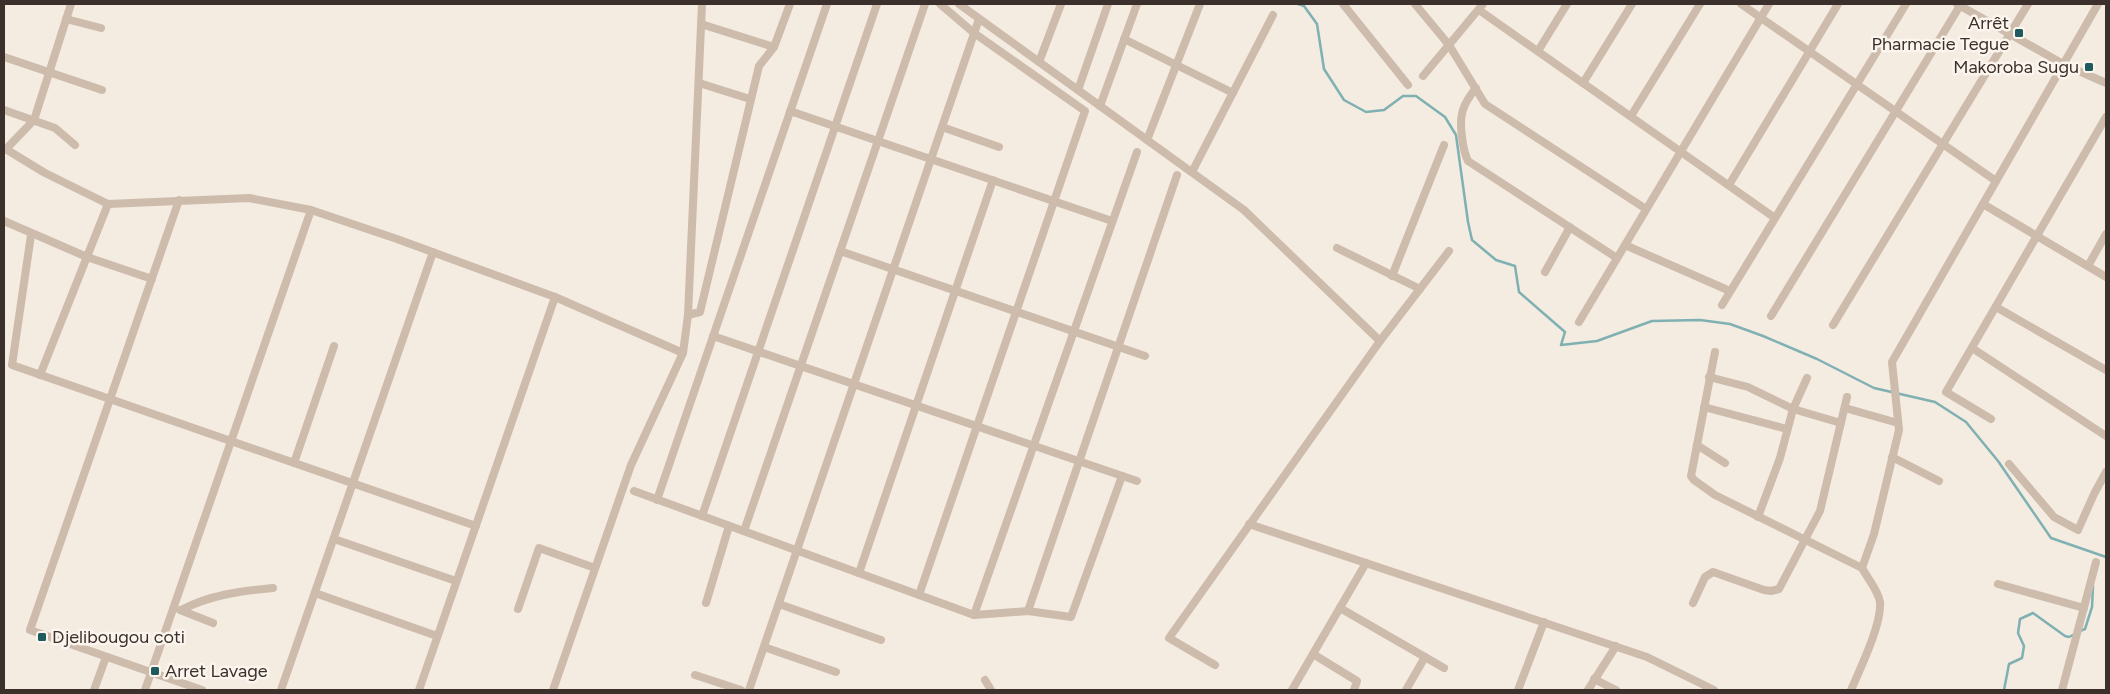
<svg xmlns="http://www.w3.org/2000/svg" width="2110" height="694" viewBox="0 0 2110 694" font-family="Figtree,sans-serif">
  <rect width="100%" height="100%" fill="#f4ebe1"/>
  <g fill="none" stroke-linecap="round" stroke-linejoin="round">
    <g stroke="#7fb0b2" stroke-width="2.5">
      <path d="M 1298,4 L 1304,6 L 1317,24 L 1324,69 L 1344,100 L 1366,112 L 1384,110 L 1403,96 L 1416,96 L 1445,117 L 1456,135 L 1468,222 L 1472,240 L 1496,260 L 1515,266 L 1519,292 L 1565,332 L 1561,345 L 1597,341 L 1652,321 L 1700,320 L 1730,324 L 1763,336 L 1817,359 L 1874,388 L 1935,402 L 1966,422 L 1998,461 L 2051,538 L 2106,557"/>
      <path d="M 2080,631 L 2085,629 L 2092,607 L 2093,586"/>
      <path d="M 2004,690 L 2009,664 L 2022,658 L 2024,646 L 2018,633 L 2020,619 L 2033,613 L 2065,636 L 2069,637 L 2075,634"/>
    </g>
    <g stroke="#cdbbac" stroke-width="8">
      <path d="M 959,4 L 1244,210 L 1380,341"/>
      <path d="M 1343,4 L 1408,85"/>
      <path d="M 1415,4 L 1449,45 L 1485,104 L 1646,209"/>
      <path d="M 1741,4 L 1996,181"/>
      <path d="M 1957,4 L 2063,64 L 2106,83"/>
      <path d="M 1479,10 L 1775,218"/>
      <path d="M 66,19 L 101,28"/>
      <path d="M 701,24 L 774,47"/>
      <path d="M 1124,39 L 1233,93"/>
      <path d="M 1538,51 L 1567,4"/>
      <path d="M 4,57 L 102,90"/>
      <path d="M 1039,62 L 1061,4"/>
      <path d="M 1423,76 L 1483,4"/>
      <path d="M 699,83 L 750,99"/>
      <path d="M 1583,83 L 1632,4"/>
      <path d="M 1476,88 C 1462,105 1459,116 1462,137 C 1463,146 1464,153 1468,161 L 1617,258"/>
      <path d="M 1078,90 L 1108,4"/>
      <path d="M 1100,106 L 1137,4"/>
      <path d="M 4,110 L 55,128 L 75,145"/>
      <path d="M 790,111 L 1112,221"/>
      <path d="M 1631,116 L 1700,4"/>
      <path d="M 942,127 L 999,147"/>
      <path d="M 1147,140 L 1200,4"/>
      <path d="M 4,148 L 45,173 L 108,204 L 249,198 L 311,210 L 397,239 L 555,297 L 683,353"/>
      <path d="M 6,149 L 34,120 L 71,4"/>
      <path d="M 1192,172 L 1273,15"/>
      <path d="M 1729,185 L 1838,4"/>
      <path d="M 179,200 L 30,630 L 202,690"/>
      <path d="M 1983,204 L 2106,277"/>
      <path d="M 4,221 L 87,257 L 152,279"/>
      <path d="M 31,235 L 12,365 L 476,526"/>
      <path d="M 1625,245 L 1730,291"/>
      <path d="M 1337,248 L 1420,289"/>
      <path d="M 840,251 L 1145,356"/>
      <path d="M 2088,266 L 2106,234"/>
      <path d="M 1545,272 L 1570,227"/>
      <path d="M 1392,276 L 1444,145"/>
      <path d="M 1722,305 L 1906,4"/>
      <path d="M 1996,307 L 2106,370"/>
      <path d="M 688,315 L 700,312 L 759,66 L 774,47 L 790,4"/>
      <path d="M 1771,316 L 1961,4"/>
      <path d="M 1579,322 L 1769,4"/>
      <path d="M 1833,325 L 2028,4"/>
      <path d="M 713,336 L 1137,481"/>
      <path d="M 1972,348 L 2106,436"/>
      <path d="M 1715,352 L 1691,476 L 1694,480 L 1715,495 L 1862,568 C 1868,579 1878,590 1880,602 C 1882,624 1860,669 1851,690"/>
      <path d="M 40,375 L 108,204"/>
      <path d="M 1709,377 L 1748,387 L 1793,409 L 1841,423"/>
      <path d="M 1704,407 L 1787,429"/>
      <path d="M 1845,408 L 1898,423"/>
      <path d="M 1991,419 L 1946,392 L 2106,117"/>
      <path d="M 1697,445 L 1725,463"/>
      <path d="M 1892,457 L 1939,481"/>
      <path d="M 294,463 L 334,346"/>
      <path d="M 2009,464 L 2054,517 L 2078,530 L 2094,494 L 2106,472"/>
      <path d="M 634,491 L 974,615 L 1028,611 L 1071,617 L 1122,476"/>
      <path d="M 657,500 L 827,4"/>
      <path d="M 702,516 L 877,4"/>
      <path d="M 1758,517 L 1780,458 L 1793,409 L 1807,378"/>
      <path d="M 1249,524 L 1647,657 L 1714,690"/>
      <path d="M 744,531 L 925,4"/>
      <path d="M 334,539 L 456,581"/>
      <path d="M 1862,568 L 1874,534 L 1899,430 L 1892,362 L 2098,4"/>
      <path d="M 859,573 L 993,180"/>
      <path d="M 1998,584 L 2084,608"/>
      <path d="M 315,593 L 437,636"/>
      <path d="M 919,595 L 1085,111 L 974,33 L 940,4"/>
      <path d="M 706,603 L 729,526"/>
      <path d="M 1693,603 L 1705,577 L 1713,572 L 1764,590 L 1771,591 L 1779,589 L 1820,511 L 1847,397"/>
      <path d="M 779,604 L 881,640"/>
      <path d="M 1340,608 L 1444,668"/>
      <path d="M 518,609 L 539,548 L 595,568"/>
      <path d="M 180,610 L 213,623"/>
      <path d="M 181,610 C 210,595 240,591 273,588"/>
      <path d="M 1028,611 L 1177,175"/>
      <path d="M 974,615 L 1137,152"/>
      <path d="M 764,647 L 836,672"/>
      <path d="M 1313,654 L 1357,681 L 1354,690"/>
      <path d="M 1215,665 L 1169,638 L 1380,341 L 1449,251"/>
      <path d="M 695,675 L 741,690"/>
      <path d="M 1594,679 L 1616,690"/>
      <path d="M 985,680 L 991,690"/>
      <path d="M 94,690 L 106,657"/>
      <path d="M 145,690 L 311,210"/>
      <path d="M 281,690 L 433,252"/>
      <path d="M 419,690 L 555,297"/>
      <path d="M 553,690 L 631,465 L 683,353 L 688,315 L 702,4"/>
      <path d="M 749,690 L 979,19"/>
      <path d="M 1292,690 L 1366,563"/>
      <path d="M 1406,690 L 1425,657"/>
      <path d="M 1518,690 L 1544,622"/>
      <path d="M 1588,690 L 1616,646"/>
      <path d="M 2062,690 L 2096,562"/>
    </g>
  </g>
  <g fill="#1f5a5e" stroke="#fbf5ee" stroke-width="2">
    <rect x="2014" y="28" width="10" height="10" rx="2.5"/>
    <rect x="2084" y="62" width="10" height="10" rx="2.5"/>
    <rect x="37" y="632" width="10" height="10" rx="2.5"/>
    <rect x="150" y="666" width="10" height="10" rx="2.5"/>
  </g>
  <g text-anchor="middle" dominant-baseline="central" stroke-width="5" stroke-linejoin="round" paint-order="stroke">
    <g font-size="18" fill="#3b302b" stroke="#fbf5ee" text-anchor="end">
      <text x="2009" y="23">Arrêt<tspan x="2009" dy="21">Pharmacie Tegue</tspan></text>
      <text x="2079" y="67">Makoroba Sugu</text>
      <text x="52" y="637" text-anchor="start">Djelibougou coti</text>
      <text x="165" y="671" text-anchor="start">Arret Lavage</text>
    </g>
  </g>
  <rect width="2110" height="694" fill="none" stroke="#3b302b" stroke-width="10"/>
</svg>
